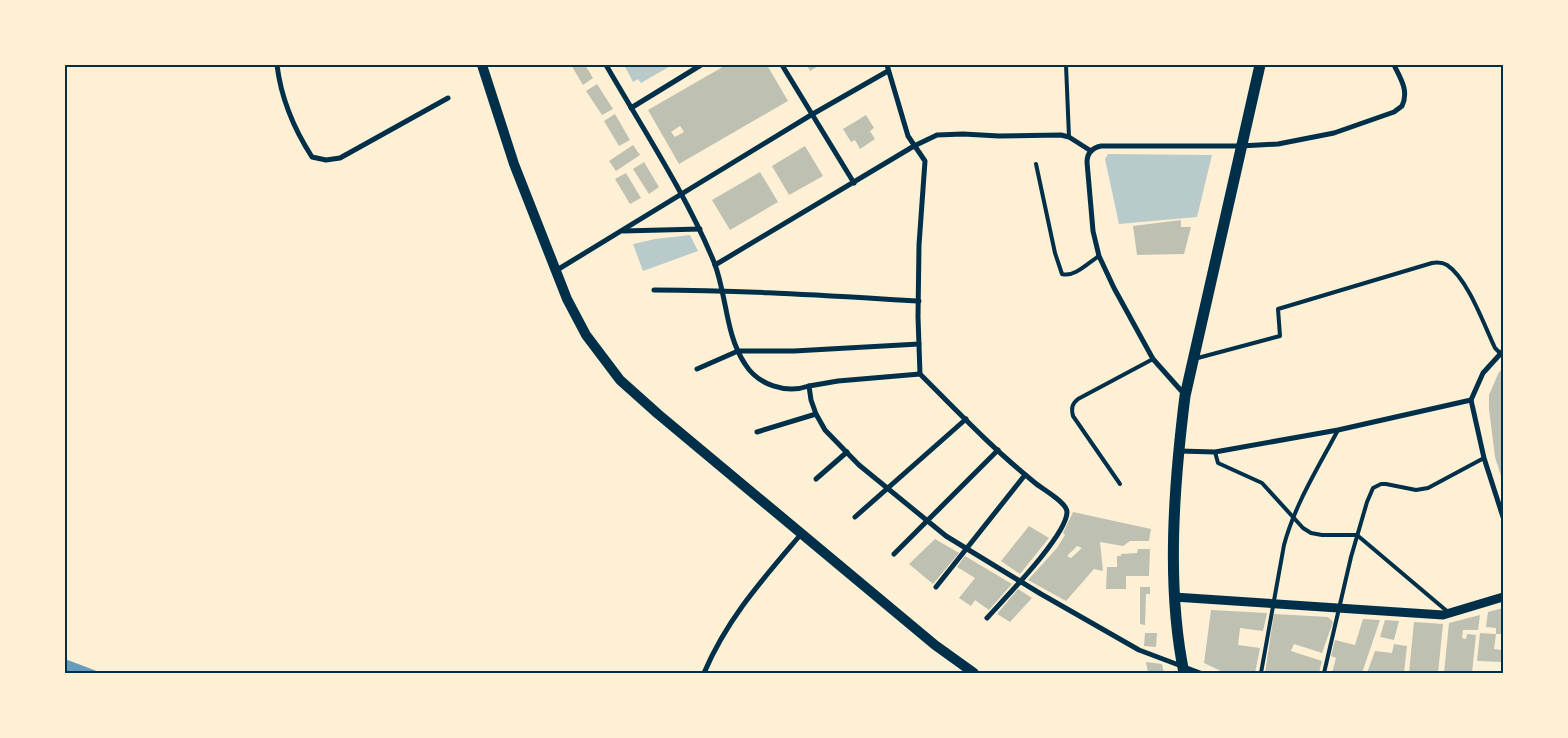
<svg xmlns="http://www.w3.org/2000/svg" width="1568" height="738" viewBox="0 0 1568 738" font-family="Quicksand,sans-serif">
  <rect width="100%" height="100%" fill="#fdf0d5"/>
  <g fill="#b9caca">
    <path d="M 624,65 L 672,65 L 641,83 L 638,79 L 633,82 Z"/>
    <path d="M 1108,154 L 1212,155 L 1197,217 L 1119,224 L 1105,159 Z"/>
    <path d="M 690,235 L 698,251 L 643,271 L 633,244 L 655,239 Z"/>
  </g>
  <path fill="#669bbc" d="M 65,659 L 102,673 L 65,673 Z"/>
  <g fill="#bec0b2" fill-rule="evenodd">
    <path d="M 571,65 L 585,65 L 593,78 L 583,85 Z"/>
    <path d="M 726,65 L 767,65 L 788,101 L 679,164 L 648,110 ZM 680,126 L 684,132 L 675,137 L 671,132 Z"/>
    <path d="M 807,65 L 820,65 L 810,71 Z"/>
    <path d="M 597,84 L 613,109 L 602,115 L 586,91 Z"/>
    <path d="M 615,114 L 630,140 L 619,146 L 604,121 Z"/>
    <path d="M 866,115 L 874,128 L 870,131 L 875,139 L 860,149 L 855,140 L 851,142 L 843,129 Z"/>
    <path d="M 633,145 L 640,155 L 616,171 L 609,161 Z"/>
    <path d="M 805,146 L 823,176 L 789,195 L 772,166 Z"/>
    <path d="M 644,162 L 659,187 L 649,194 L 633,169 Z"/>
    <path d="M 760,172 L 778,202 L 730,230 L 712,200 Z"/>
    <path d="M 626,173 L 641,198 L 630,204 L 615,179 Z"/>
    <path d="M 1181,220 L 1181,227 L 1191,227 L 1184,254 L 1137,255 L 1133,226 Z"/>
    <path d="M 1503,367 L 1503,482 L 1495,457 L 1489,409 L 1489,395 L 1498,374 Z"/>
    <path d="M 1073,512 L 1151,529 L 1149,541 L 1130,541 L 1123,546 L 1100,542 L 1103,571 L 1094,569 L 1066,601 L 1028,580 L 1057,548 L 1065,535 L 1063,533 ZM 1077,546 L 1082,548 L 1071,558 L 1067,556 Z"/>
    <path d="M 1029,526 L 1049,538 L 1020,574 L 1001,561 Z"/>
    <path d="M 935,539 L 959,553 L 933,584 L 909,564 Z"/>
    <path d="M 1138,549 L 1150,549 L 1149,576 L 1126,576 L 1126,589 L 1106,589 L 1107,567 L 1117,567 L 1117,556 L 1121,556 L 1121,554 L 1137,553 Z"/>
    <path d="M 965,556 L 1012,584 L 989,610 L 975,600 L 971,606 L 959,598 L 975,578 L 957,567 Z"/>
    <path d="M 1140,587 L 1150,587 L 1150,594 L 1146,594 L 1145,625 L 1140,624 Z"/>
    <path d="M 1018,589 L 1032,598 L 1010,622 L 997,614 Z"/>
    <path d="M 1503,608 L 1503,634 L 1496,634 L 1496,628 L 1486,627 L 1488,612 Z"/>
    <path d="M 1211,610 L 1267,613 L 1263,631 L 1240,628 L 1238,645 L 1260,648 L 1255,673 L 1225,673 L 1204,663 Z"/>
    <path d="M 1274,614 L 1328,617 L 1333,622 L 1322,653 L 1294,644 L 1291,651 L 1322,661 L 1319,673 L 1265,673 Z"/>
    <path d="M 1480,615 L 1478,630 L 1463,630 L 1462,638 L 1466,639 L 1467,634 L 1476,635 L 1472,673 L 1444,673 L 1449,623 Z"/>
    <path d="M 1363,619 L 1380,620 L 1362,673 L 1332,673 L 1336,658 L 1331,656 L 1335,640 L 1355,645 Z"/>
    <path d="M 1385,620 L 1399,621 L 1394,640 L 1380,637 Z"/>
    <path d="M 1414,622 L 1443,624 L 1438,673 L 1409,673 Z"/>
    <path d="M 1145,633 L 1157,633 L 1156,647 L 1144,646 Z"/>
    <path d="M 1480,633 L 1496,634 L 1494,649 L 1503,650 L 1503,662 L 1477,661 Z"/>
    <path d="M 1394,644 L 1407,646 L 1404,673 L 1367,673 L 1375,651 L 1392,653 Z"/>
    <path d="M 1146,662 L 1162,664 L 1164,673 L 1148,673 Z"/>
  </g>
  <g fill="none" stroke-linecap="round" stroke-linejoin="round">
    <g stroke="#003049" stroke-width="4">
      <path d="M 1066,65 L 1069,137"/>
      <path d="M 1036,164 L 1055,253 L 1062,274 C 1074,278 1089,262 1099,256"/>
      <path d="M 1194,359 L 1280,336 L 1278,309 L 1432,263 C 1438,262 1442,262 1447,265 C 1468,279 1484,325 1495,348 L 1500,353"/>
      <path d="M 1215,452 L 1218,463 L 1262,483 L 1303,528 L 1311,533 L 1322,535 L 1357,535 L 1448,612"/>
      <path d="M 1120,484 L 1073,416 C 1071,408 1072,404 1078,399 L 1153,359"/>
      <path d="M 1261,673 L 1284,545 C 1295,504 1318,468 1338,430"/>
      <path d="M 1324,673 L 1351,557 L 1367,502 L 1373,488 L 1381,484 L 1386,484 L 1416,490 L 1428,488 L 1484,458"/>
    </g>
    <g stroke="#003049" stroke-width="5">
      <path d="M 277,65 C 281,98 294,129 312,157 L 326,160 L 340,158 L 448,98"/>
      <path d="M 606,65 C 643,129 686,194 714,262 C 727,295 725,334 745,364 C 758,385 786,394 809,386 L 811,400 L 816,414 L 825,430 L 859,465 L 946,536 L 1041,594 L 1139,650 L 1200,673"/>
      <path d="M 782,65 L 854,183"/>
      <path d="M 887,65 L 908,136 L 925,161 L 919,245 L 918,317 L 920,374 C 957,411 993,449 1034,482 C 1042,489 1067,502 1067,512 C 1067,535 1004,599 987,618"/>
      <path d="M 631,108 L 701,65"/>
      <path d="M 623,231 L 700,229"/>
      <path d="M 715,265 L 914,146 L 937,135 L 963,134 L 999,136 L 1061,135 L 1069,137 L 1091,151"/>
      <path d="M 557,270 L 811,115 L 888,71"/>
      <path d="M 654,290 C 742,290 831,296 919,301"/>
      <path d="M 1503,351 L 1483,373 L 1471,400 L 1484,458 L 1503,517"/>
      <path d="M 697,369 L 738,351 L 794,351 L 919,344"/>
      <path d="M 809,386 L 838,381 L 920,374"/>
      <path d="M 1185,395 L 1153,359 L 1114,288 L 1099,256 L 1093,231 L 1087,162 C 1087,153 1092,148 1101,146 L 1240,146 L 1278,144 L 1334,133 L 1394,112 L 1402,106 C 1409,91 1401,79 1394,65"/>
      <path d="M 757,432 L 816,414"/>
      <path d="M 1179,451 L 1215,452 L 1338,430 L 1471,400"/>
      <path d="M 816,479 L 847,452"/>
      <path d="M 855,517 L 966,419"/>
      <path d="M 894,554 L 998,450"/>
      <path d="M 936,587 L 1025,475"/>
      <path d="M 704,673 C 728,617 763,579 802,533"/>
    </g>
    <path stroke="#003049" stroke-width="9" d="M 1174,597 L 1443,615 L 1503,597"/>
    <path stroke="#003049" stroke-width="10" d="M 482,65 L 514,164 L 567,299 L 586,335 L 620,380 L 658,414 L 935,645 L 974,673"/>
    <path stroke="#003049" stroke-width="11" d="M 1184,673 C 1166,586 1174,484 1185,396 L 1260,65"/>
  </g>
  <rect width="1568" height="738" fill="none" stroke="#fdf0d5" stroke-width="132"/>
  <rect x="66" y="66" width="1436" height="606" fill="none" stroke="#003049" stroke-width="2"/>
</svg>
